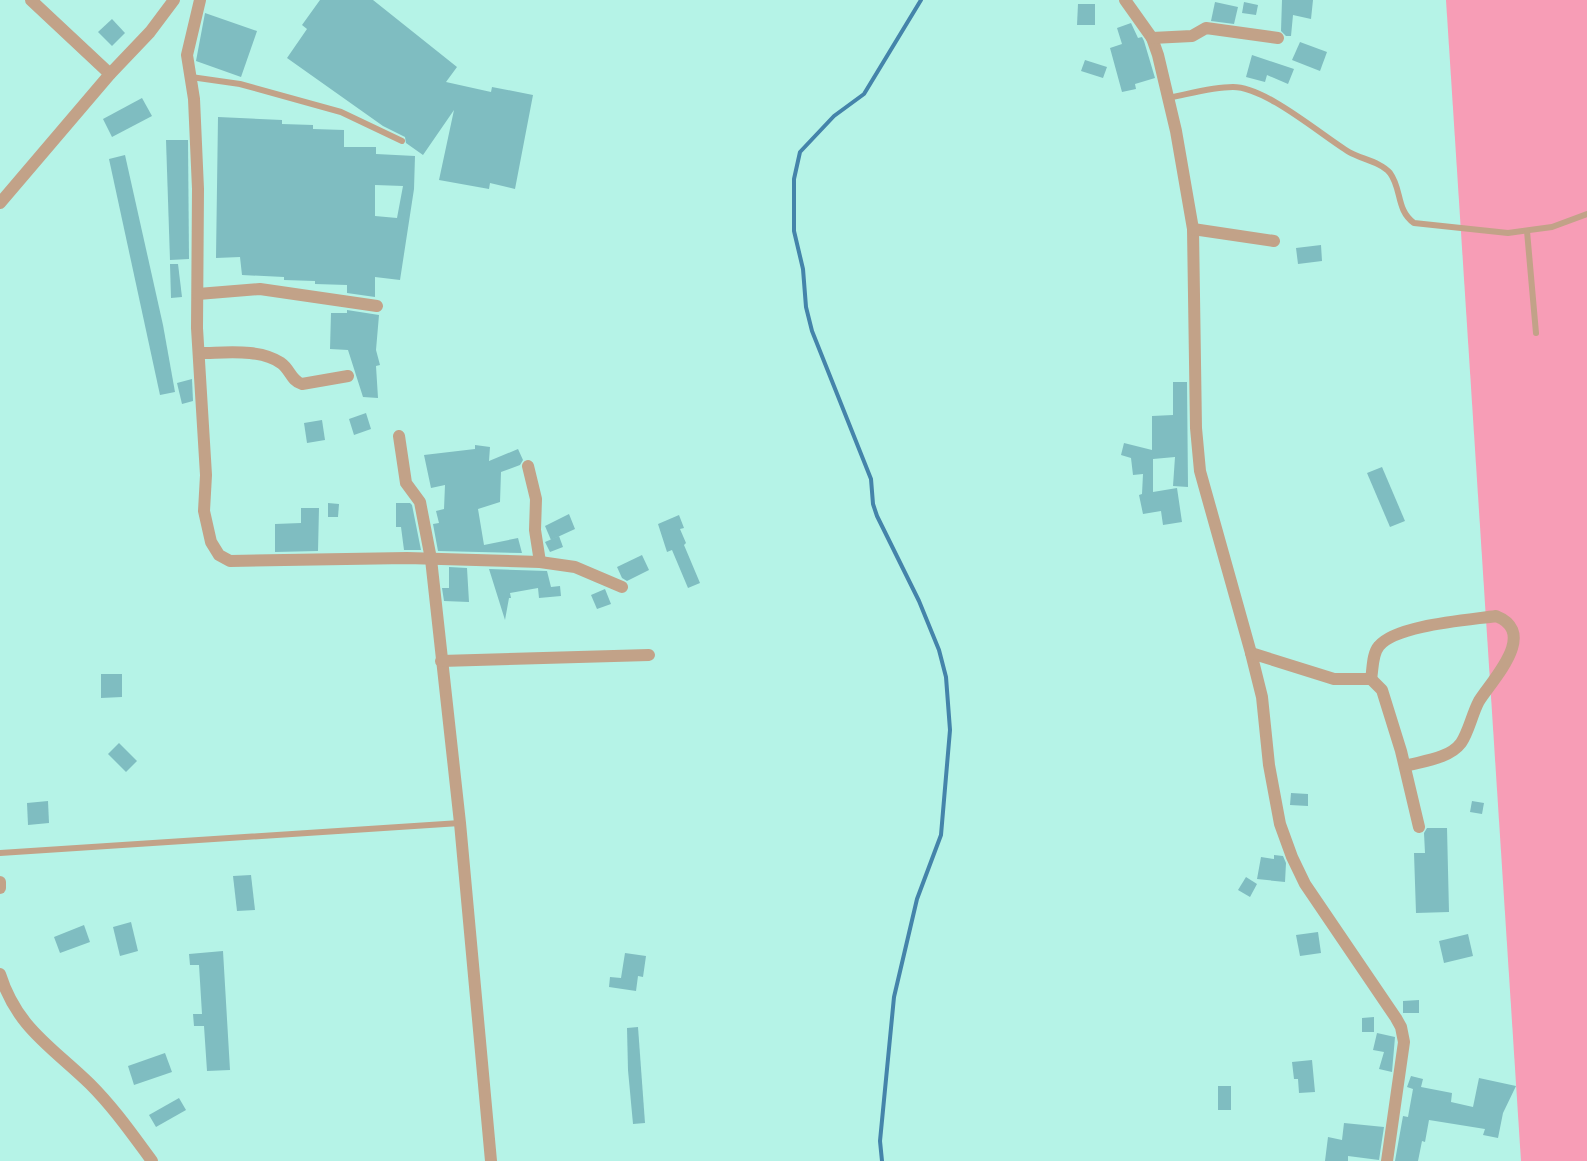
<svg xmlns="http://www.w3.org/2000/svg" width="1587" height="1161" viewBox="0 0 1587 1161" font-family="Helvetica,sans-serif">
  <rect width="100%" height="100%" fill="#b5f3e7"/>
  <path fill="#f79db6" d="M 1446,0 L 1587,0 L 1587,1161 L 1521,1161 Z"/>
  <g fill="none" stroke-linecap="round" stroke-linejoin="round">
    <path stroke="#4484aa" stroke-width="4" d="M 882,1161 L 880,1141 L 894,997 L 917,899 L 941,835 L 950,730 L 946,677 L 939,650 L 919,601 L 877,516 L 873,504 L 871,479 L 812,331 L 806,307 L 803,269 L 794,231 L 794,179 L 800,152 L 834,116 L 864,94 L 921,0"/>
  </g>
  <g fill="#7fbdc1" fill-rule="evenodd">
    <path d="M 320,0 L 373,0 L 457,67 L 446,82 L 491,92 L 492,87 L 533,95 L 515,189 L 490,183 L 489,189 L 439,180 L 454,110 L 423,155 L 406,143 L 405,137 L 383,126 L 287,58 L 307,29 L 302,25 Z"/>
    <path d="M 1282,0 L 1313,0 L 1311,19 L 1293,15 L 1291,36 L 1286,36 L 1281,31 Z"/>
    <path d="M 1215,2 L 1238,7 L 1234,24 L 1211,21 Z"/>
    <path d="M 1244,2 L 1258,5 L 1256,15 L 1242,13 Z"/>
    <path d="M 1078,4 L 1095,4 L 1095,25 L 1077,25 Z"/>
    <path d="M 205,13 L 257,31 L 241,77 L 196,61 Z"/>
    <path d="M 112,19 L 125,33 L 112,46 L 98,32 Z"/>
    <path d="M 1131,23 L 1138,38 L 1142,37 L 1144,41 L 1155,78 L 1135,84 L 1136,89 L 1122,92 L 1110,48 L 1122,44 L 1117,28 Z"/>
    <path d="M 1300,42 L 1327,52 L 1320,71 L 1292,60 Z"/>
    <path d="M 1252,55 L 1294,69 L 1288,84 L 1267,75 L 1265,82 L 1246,77 Z"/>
    <path d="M 1085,60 L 1107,67 L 1103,78 L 1081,71 Z"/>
    <path d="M 142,98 L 152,116 L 112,137 L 103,119 Z"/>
    <path d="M 218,117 L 282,120 L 282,124 L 313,125 L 313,129 L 344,130 L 344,147 L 376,147 L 376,154 L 415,156 L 414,189 L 400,280 L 375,277 L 375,297 L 347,293 L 347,285 L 315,284 L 315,281 L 284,280 L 284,277 L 242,275 L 240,257 L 216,258 ZM 375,185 L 403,186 L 397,218 L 375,216 Z"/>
    <path d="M 166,140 L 188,140 L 189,259 L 170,260 Z"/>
    <path d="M 125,155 L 163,325 L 175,392 L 160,395 L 109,159 Z"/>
    <path d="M 1321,245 L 1322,261 L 1298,264 L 1296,248 Z"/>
    <path d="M 170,264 L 178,264 L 182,297 L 171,298 Z"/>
    <path d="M 347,310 L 379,315 L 376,350 L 380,365 L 376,366 L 378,398 L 363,397 L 348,350 L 330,349 L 331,313 L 347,313 Z"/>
    <path d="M 192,379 L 193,401 L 182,404 L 177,383 Z"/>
    <path d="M 1173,382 L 1187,382 L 1188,487 L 1173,486 L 1175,457 L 1153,459 L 1153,492 L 1177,488 L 1182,522 L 1163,525 L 1161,511 L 1143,514 L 1139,495 L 1142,494 L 1143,474 L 1133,475 L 1131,458 L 1121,455 L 1124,443 L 1152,450 L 1152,416 L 1173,415 Z"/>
    <path d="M 366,413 L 371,429 L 354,435 L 349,419 Z"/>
    <path d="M 322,420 L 325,440 L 307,443 L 304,423 Z"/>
    <path d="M 475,445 L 490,447 L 489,461 L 518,449 L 523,460 L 520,465 L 501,472 L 500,502 L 478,509 L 484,545 L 518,538 L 522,553 L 438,551 L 433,524 L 439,523 L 436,511 L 444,509 L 445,485 L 431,488 L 424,455 L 475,449 Z"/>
    <path d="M 1382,467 L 1405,521 L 1390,527 L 1367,473 Z"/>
    <path d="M 328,503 L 339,504 L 338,517 L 328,517 Z"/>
    <path d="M 396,503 L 410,503 L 412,505 L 421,550 L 404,550 L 401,527 L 396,527 Z"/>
    <path d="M 301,508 L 319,508 L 318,551 L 275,552 L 275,524 L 301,523 Z"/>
    <path d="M 569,514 L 575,529 L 551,540 L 545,526 Z"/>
    <path d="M 679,515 L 684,528 L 680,529 L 686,543 L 684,545 L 700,583 L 688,588 L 672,550 L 667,552 L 658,524 Z"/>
    <path d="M 559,536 L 563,547 L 550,552 L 545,542 Z"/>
    <path d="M 642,555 L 649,570 L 627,581 L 622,578 L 617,567 Z"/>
    <path d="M 449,567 L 467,568 L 469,602 L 444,601 L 442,588 L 449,588 Z"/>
    <path d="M 489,569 L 547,571 L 551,587 L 560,586 L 561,596 L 539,598 L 538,588 L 510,593 L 511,598 L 509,598 L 505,620 Z"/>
    <path d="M 605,589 L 611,604 L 597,609 L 591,595 Z"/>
    <path d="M 101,674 L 122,674 L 122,697 L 101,698 Z"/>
    <path d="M 119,743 L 137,761 L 126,772 L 108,754 Z"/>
    <path d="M 1291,793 L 1308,794 L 1308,806 L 1290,805 Z"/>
    <path d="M 48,801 L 49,823 L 28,825 L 27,803 Z"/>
    <path d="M 1472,801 L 1484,803 L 1482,814 L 1470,812 Z"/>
    <path d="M 1427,828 L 1447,828 L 1449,912 L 1416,913 L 1414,853 L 1425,853 L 1424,833 Z"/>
    <path d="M 1274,855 L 1283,856 L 1286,863 L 1285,882 L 1257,879 L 1261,857 L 1274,859 Z"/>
    <path d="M 251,875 L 255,910 L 237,911 L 233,876 Z"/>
    <path d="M 1246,877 L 1257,884 L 1250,897 L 1238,890 Z"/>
    <path d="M 131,922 L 138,951 L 120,956 L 113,927 Z"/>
    <path d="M 84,925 L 90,942 L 60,953 L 54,937 Z"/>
    <path d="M 1318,932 L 1321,953 L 1300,956 L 1296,935 Z"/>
    <path d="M 1468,934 L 1473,956 L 1444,963 L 1439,941 Z"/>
    <path d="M 223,951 L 230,1070 L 207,1071 L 204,1026 L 194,1026 L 193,1014 L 202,1014 L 199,965 L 190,965 L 189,954 Z"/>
    <path d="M 625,953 L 646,956 L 643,977 L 638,976 L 636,991 L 609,987 L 610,977 L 621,978 Z"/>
    <path d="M 1419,1000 L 1419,1013 L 1403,1013 L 1403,1001 Z"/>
    <path d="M 1374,1017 L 1374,1032 L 1362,1032 L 1362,1018 Z"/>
    <path d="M 638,1027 L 645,1123 L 633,1124 L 628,1070 L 627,1028 Z"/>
    <path d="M 1377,1033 L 1395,1037 L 1392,1072 L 1379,1069 L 1384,1052 L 1373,1050 Z"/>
    <path d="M 165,1053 L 172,1072 L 134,1085 L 128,1066 Z"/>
    <path d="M 1312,1060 L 1315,1092 L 1299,1093 L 1298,1079 L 1294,1079 L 1292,1062 Z"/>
    <path d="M 1411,1076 L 1423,1079 L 1421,1087 L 1452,1093 L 1451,1102 L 1473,1107 L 1479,1078 L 1516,1086 L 1503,1113 L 1498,1138 L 1483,1135 L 1485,1129 L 1429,1120 L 1425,1142 L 1422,1141 L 1418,1161 L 1395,1161 L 1403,1116 L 1408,1117 L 1413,1089 L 1407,1087 Z"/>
    <rect x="1218" y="1086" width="13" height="24"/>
    <path d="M 179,1098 L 186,1110 L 156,1127 L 149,1115 Z"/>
    <path d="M 1344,1123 L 1384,1127 L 1379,1160 L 1348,1156 L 1348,1161 L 1325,1161 L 1328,1137 L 1342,1140 Z"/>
  </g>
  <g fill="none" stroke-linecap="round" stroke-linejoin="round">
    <g stroke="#c2a288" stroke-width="6">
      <path d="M 191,77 L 240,84 L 341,112 L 402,141"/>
      <path d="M 1168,98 C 1189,94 1211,87 1233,87 C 1266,87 1321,135 1349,152 C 1361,159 1381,162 1390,173 C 1402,189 1396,210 1414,223 L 1508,233 L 1552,227 L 1587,214"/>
      <path d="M 1527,231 L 1536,333"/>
      <path d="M 0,853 L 460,823"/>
    </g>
    <g stroke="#c2a288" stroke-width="12">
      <path d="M 31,0 L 110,74"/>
      <path d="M 200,0 L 187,55 L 194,99 L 198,189 L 197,328 L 206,475 L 204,511 L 211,542 L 219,555 L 230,561 L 407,558 L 540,562 L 575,567 L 622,587"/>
      <path d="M 1125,0 L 1152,38 L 1158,55 L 1176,131 L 1193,229 L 1196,428 L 1200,471 L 1251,653 L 1262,697 L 1269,765 L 1280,824 L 1292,857 L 1305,884 L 1396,1018 L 1401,1027 L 1404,1042 L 1387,1161"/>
      <path d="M 1152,38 L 1192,36 L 1206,28 L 1278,38"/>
      <path d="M 0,203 L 110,74 L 150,32 L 174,0"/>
      <path d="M 1193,229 L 1274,241"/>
      <path d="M 198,294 L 260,289 L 377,306"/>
      <path d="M 200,353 C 224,353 260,348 281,363 C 290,369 291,381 302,384 L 348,376"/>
      <path d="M 399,436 L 406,483 L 420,502 L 431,559 L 460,823 L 491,1161"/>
      <path d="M 528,466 L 536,499 L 535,530 L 540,562"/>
      <path d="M 1251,653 L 1334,679 L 1371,679 L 1382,690 L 1401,751 L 1419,827"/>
      <path d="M 441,661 L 649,655"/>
      <path d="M 1371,679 C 1373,669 1372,654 1379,646 C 1396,625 1469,620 1496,616 C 1539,633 1492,680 1479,701 C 1472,714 1469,731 1461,743 C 1449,759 1422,761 1405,766"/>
      <path d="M 0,882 L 0,888"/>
      <path d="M 0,974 C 17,1028 52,1047 90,1084 C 114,1108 132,1134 152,1161"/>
    </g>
  </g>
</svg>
